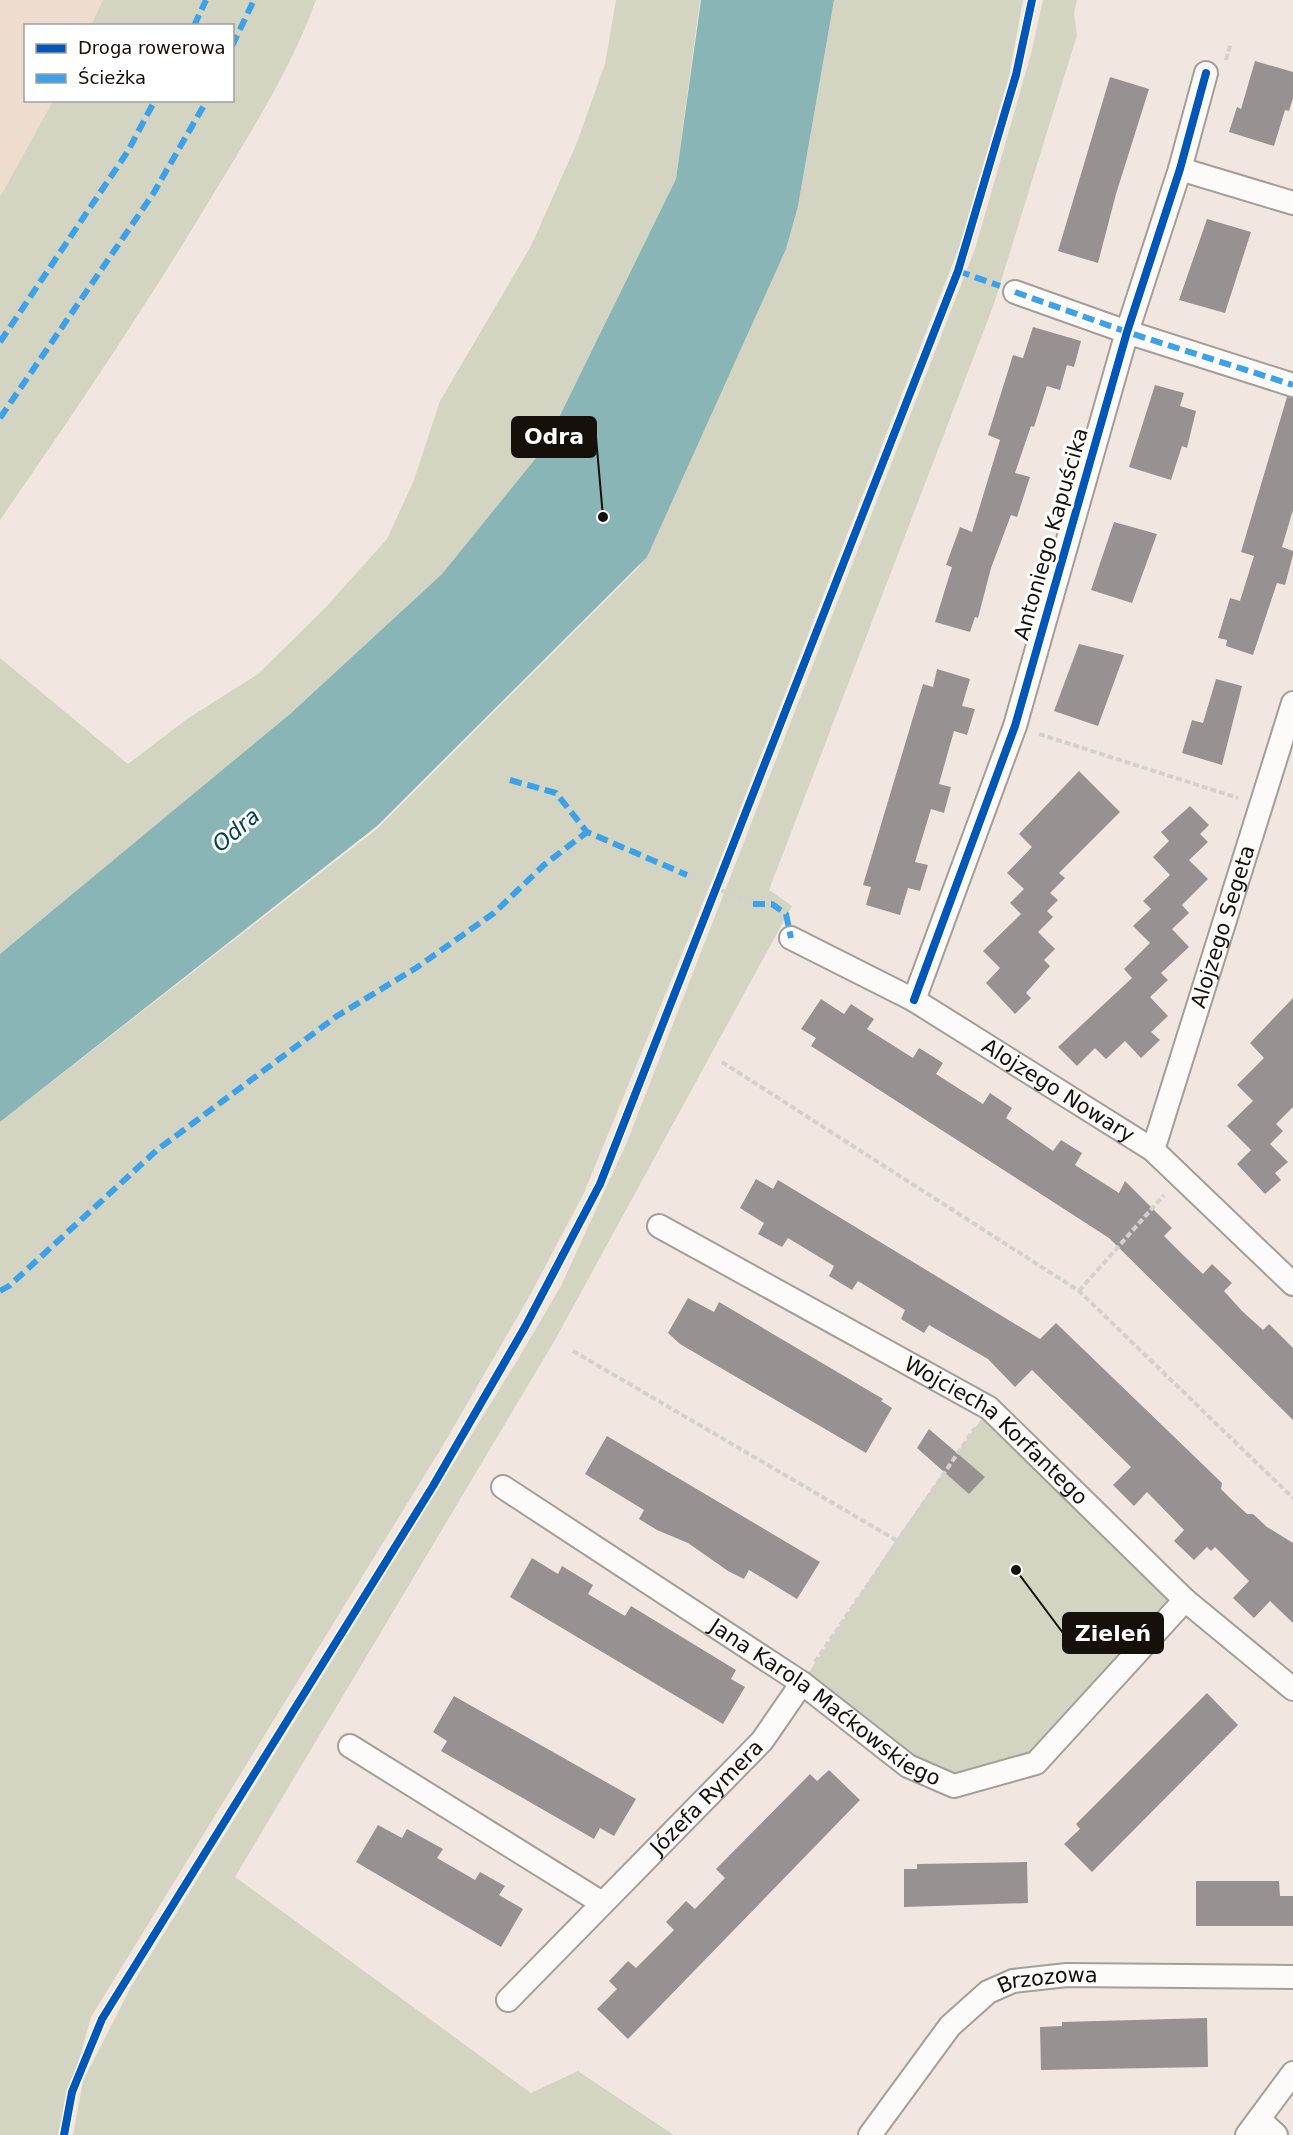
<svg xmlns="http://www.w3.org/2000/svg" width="1293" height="2135" viewBox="0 0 1293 2135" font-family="'DejaVu Sans',sans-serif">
  <rect width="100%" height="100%" fill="#f1e7e0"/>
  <path fill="#eedccf" d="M 0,0 L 103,0 L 91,25 L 26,26 L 26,100 L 53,101 L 0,197 Z"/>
  <g fill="#d3d5c2">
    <path d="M 103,0 L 316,0 C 291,69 252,130 214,193 C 147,305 74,413 0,520 L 0,197 L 53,101 L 232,100 L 232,26 L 91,25 Z"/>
    <path d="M 616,0 L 700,0 L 676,179 L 544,448 L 442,574 L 290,714 L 114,863 L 0,954 L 0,658 L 128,764 L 187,719 L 258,674 L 326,607 L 387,539 L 414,480 L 440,401 L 531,246 L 576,145 L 605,64 Z"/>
    <path d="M 834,0 L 1023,0 L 1009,76 L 960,245 L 713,878 L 584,1193 L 529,1297 L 442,1447 L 91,2017 L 58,2135 L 0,2135 L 0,1122 L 377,829 L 639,567 L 742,346 L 798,206 Z"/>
    <path d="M 1043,0 L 1077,0 L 1074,14 L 1077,35 L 994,304 L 769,890 L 792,906 L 555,1340 L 235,1877 L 531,2093 L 578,2071 L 674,2135 L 73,2135 L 83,2081 L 132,1985 L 515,1364 L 561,1286 L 627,1142 L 975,249 L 1031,54 Z"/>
    <path d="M 989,1408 L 1185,1600 L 1036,1763 L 954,1786 L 802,1683 L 896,1540 Z"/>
  </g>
  <path fill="#89b5b6" d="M 701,0 L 834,0 L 798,206 L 786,249 L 647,557 L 377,826 L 0,1122 L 0,954 L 290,714 L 442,574 L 544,448 L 676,179 Z"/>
  <g fill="#989191">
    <path d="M 1255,61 L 1293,72 L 1293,98 L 1289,111 L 1285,110 L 1274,146 L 1229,132 L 1237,107 L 1241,109 Z"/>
    <path d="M 1110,77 L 1149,89 L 1116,194 L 1098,263 L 1058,251 Z"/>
    <path d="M 1207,219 L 1251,232 L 1225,313 L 1179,300 Z"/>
    <path d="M 1033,327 L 1081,341 L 1074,367 L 1067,365 L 1060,390 L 1047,386 L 1034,427 L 1031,426 L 1015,473 L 1030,477 L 1017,517 L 1011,515 L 991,568 L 978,618 L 975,617 L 970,632 L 935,622 L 952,567 L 946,565 L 960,527 L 972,532 L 1000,440 L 988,435 L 1013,355 L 1023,358 Z"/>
    <path d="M 1155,385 L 1184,393 L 1180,406 L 1196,411 L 1187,448 L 1182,446 L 1171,480 L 1129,467 Z"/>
    <path d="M 1287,397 L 1293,398 L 1293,510 L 1282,547 L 1293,551 L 1293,555 L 1285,585 L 1277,583 L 1253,655 L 1226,646 L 1227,640 L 1218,638 L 1230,598 L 1240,601 L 1254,556 L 1241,552 Z"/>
    <path d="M 1114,522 L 1157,534 L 1132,603 L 1091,590 Z"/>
    <path d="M 1079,644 L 1124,655 L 1098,726 L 1054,711 Z"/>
    <path d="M 937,669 L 970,679 L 962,706 L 975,709 L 967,735 L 954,731 L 939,784 L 951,787 L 944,813 L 931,809 L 915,862 L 928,865 L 920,891 L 908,888 L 900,915 L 866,905 L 871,887 L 863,885 L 923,684 L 933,687 Z"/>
    <path d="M 1216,679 L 1242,686 L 1222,765 L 1182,753 L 1192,720 L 1203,723 Z"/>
    <path d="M 1079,771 L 1120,812 L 1059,873 L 1065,878 L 1050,893 L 1058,900 L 1047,911 L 1053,917 L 1038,932 L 1055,949 L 1044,960 L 1050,966 L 1026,993 L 1031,998 L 1015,1014 L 986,983 L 1000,968 L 983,951 L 1021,914 L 1010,903 L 1024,889 L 1007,873 L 1032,847 L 1019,834 Z"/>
    <path d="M 1190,806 L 1209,825 L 1200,834 L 1208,842 L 1189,860 L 1208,879 L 1182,905 L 1189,913 L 1172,929 L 1189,947 L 1161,973 L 1168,980 L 1150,997 L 1168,1016 L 1151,1032 L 1160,1040 L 1141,1058 L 1125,1041 L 1106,1059 L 1095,1048 L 1077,1066 L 1058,1047 L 1132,978 L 1124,969 L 1150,943 L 1133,926 L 1151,909 L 1143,901 L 1170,875 L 1153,857 L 1169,841 L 1161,832 Z"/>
    <path d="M 1293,998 L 1293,1107 L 1276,1124 L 1283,1131 L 1270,1144 L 1288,1162 L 1275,1173 L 1281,1180 L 1265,1194 L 1237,1164 L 1251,1150 L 1227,1126 L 1253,1101 L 1237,1085 L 1264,1058 L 1250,1043 Z"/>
    <path d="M 821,999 L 844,1014 L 851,1004 L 874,1019 L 867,1029 L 913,1058 L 919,1048 L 932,1056 L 943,1063 L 936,1074 L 983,1104 L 990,1093 L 1012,1108 L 1006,1118 L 1053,1151 L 1061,1140 L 1082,1153 L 1075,1165 L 1119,1193 L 1125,1181 L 1172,1228 L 1164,1236 L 1184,1256 L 1203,1274 L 1212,1264 L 1232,1283 L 1224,1291 L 1242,1311 L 1263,1330 L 1269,1324 L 1293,1348 L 1293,1420 L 1109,1238 L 811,1046 L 816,1038 L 801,1029 Z"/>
    <path d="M 756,1179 L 773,1189 L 778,1180 L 1040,1339 L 1056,1323 L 1222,1483 L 1221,1489 L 1230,1498 L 1247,1514 L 1253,1514 L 1267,1527 L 1293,1543 L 1293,1623 L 1270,1601 L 1254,1618 L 1233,1598 L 1249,1581 L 1215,1547 L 1211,1551 L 1207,1547 L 1194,1560 L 1174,1541 L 1184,1530 L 1147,1492 L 1134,1506 L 1113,1485 L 1131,1467 L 1032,1370 L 1015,1387 L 988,1359 L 929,1325 L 924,1333 L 901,1319 L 905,1310 L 858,1281 L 852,1290 L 829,1276 L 834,1266 L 788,1238 L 782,1247 L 758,1234 L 764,1223 L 740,1208 Z"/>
    <path d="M 688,1298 L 714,1312 L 719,1302 L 883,1399 L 881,1401 L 892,1408 L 866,1453 L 680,1344 L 668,1333 Z"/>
    <path d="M 929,1429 L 985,1477 L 969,1494 L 917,1448 Z"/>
    <path d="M 607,1436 L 820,1562 L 797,1599 L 749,1570 L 744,1579 L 728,1571 L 688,1543 L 657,1530 L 639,1519 L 644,1510 L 585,1474 Z"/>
    <path d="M 532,1558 L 558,1574 L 562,1566 L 593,1585 L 588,1594 L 625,1616 L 631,1606 L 736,1670 L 731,1679 L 745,1687 L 723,1724 L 510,1597 Z"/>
    <path d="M 1207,1693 L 1238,1725 L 1092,1872 L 1064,1844 L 1080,1829 L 1076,1824 Z"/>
    <path d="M 454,1696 L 636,1799 L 614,1836 L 600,1828 L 594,1839 L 441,1751 L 447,1741 L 433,1732 Z"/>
    <path d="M 829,1770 L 860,1800 L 628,2039 L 597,2009 L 617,1989 L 609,1981 L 628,1961 L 636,1968 L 674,1930 L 666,1922 L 686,1901 L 695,1909 L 725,1878 L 716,1869 L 810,1774 L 817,1781 Z"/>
    <path d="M 378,1825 L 402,1838 L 407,1829 L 443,1849 L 437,1858 L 475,1880 L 480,1872 L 505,1886 L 499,1895 L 523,1909 L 501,1947 L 356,1862 Z"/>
    <path d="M 1027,1862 L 1028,1903 L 904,1907 L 904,1869 L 917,1869 L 917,1864 Z"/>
    <path d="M 1196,1881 L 1279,1881 L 1280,1896 L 1293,1896 L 1293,1926 L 1196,1926 Z"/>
    <path d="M 1207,2018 L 1208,2067 L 1041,2070 L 1040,2027 L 1062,2026 L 1062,2022 Z"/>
  </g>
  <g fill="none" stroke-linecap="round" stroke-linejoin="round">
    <defs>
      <g id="street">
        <path d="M 1180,169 L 1293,203"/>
        <path d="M 1015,292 L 1127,332 L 1293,385"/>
        <path id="s1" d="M 791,938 L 914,1000 L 1153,1150 L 1293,1284"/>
        <path d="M 914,1000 L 1015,726 L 1127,332 L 1180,169 L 1206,73"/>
        <path id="s2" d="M 1153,1150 L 1293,703"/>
        <path id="s3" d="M 659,1226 L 989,1408 L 1185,1600 L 1293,1689"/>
        <path id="s4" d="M 503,1487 L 802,1683 L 908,1766 L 954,1786 L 1036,1763 L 1185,1600"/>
        <path d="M 350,1746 L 602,1903"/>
        <path id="s5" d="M 508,2000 L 762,1741 L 802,1683"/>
        <path d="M 1259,2119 L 1276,2135"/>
        <path id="s6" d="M 870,2135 L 950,2026 L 988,1992 L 1013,1981 L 1067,1975 L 1293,1977"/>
        <path d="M 1247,2135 L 1293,2073"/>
      </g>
    </defs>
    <use href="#street" stroke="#a59d97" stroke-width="26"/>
    <g stroke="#d3d0ce" stroke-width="4" stroke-dasharray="6 3" stroke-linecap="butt">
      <path d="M 1226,60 L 1231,43"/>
      <path d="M 1039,734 L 1238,798"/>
      <path d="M 687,875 L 753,904"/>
      <path d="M 722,1062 L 1079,1291 L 1293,1498"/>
      <path d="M 1079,1291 L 1164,1195"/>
      <path d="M 573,1351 L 896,1540"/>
      <path d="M 815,1662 L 975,1428"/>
    </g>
    <use href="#street" stroke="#fdfbfa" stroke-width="22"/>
    <g stroke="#3da1e9" stroke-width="6" stroke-dasharray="12 6" stroke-linecap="butt">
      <path d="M 194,26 L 206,0"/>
      <path d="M 232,46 L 254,0"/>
      <path d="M 958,271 L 1000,286"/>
      <path d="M 1015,292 L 1127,332 L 1293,385"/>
      <path d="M 0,342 L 128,151 L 155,100"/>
      <path d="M 0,418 L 153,194 L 207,100"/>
      <path d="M 510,780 L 556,793 L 587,832 L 687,875"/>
      <path d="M 753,904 L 772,904 L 786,914 L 791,938"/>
      <path d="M 0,1291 L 9,1286 L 157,1150 L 337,1016 L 416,968 L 494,913 L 544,865 L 587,832"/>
    </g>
    <defs>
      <g id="cycleway">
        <path d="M 914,1000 L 1015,726 L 1127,332 L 1180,169 L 1206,73"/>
        <path d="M 64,2135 L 72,2092 L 102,2019 L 433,1486 L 525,1327 L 600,1184 L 958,271 L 1016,75 L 1032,0"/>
      </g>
    </defs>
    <use href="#cycleway" stroke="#fff" stroke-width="11"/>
    <use href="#cycleway" stroke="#0057b8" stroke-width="8"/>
  </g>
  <g text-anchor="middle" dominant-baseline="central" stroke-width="6" stroke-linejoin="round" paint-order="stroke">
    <g font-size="21" fill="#16100b" stroke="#fff">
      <text transform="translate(1051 534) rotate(-74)">Antoniego Kapuścika</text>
      <text stroke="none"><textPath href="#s2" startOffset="234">Alojzego Segeta</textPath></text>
      <text stroke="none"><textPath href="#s1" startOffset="308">Alojzego Nowary</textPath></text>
      <text stroke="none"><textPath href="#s3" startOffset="396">Wojciecha Korfantego</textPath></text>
      <text stroke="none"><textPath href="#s4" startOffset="388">Jana Karola Maćkowskiego</textPath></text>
      <text stroke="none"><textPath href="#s5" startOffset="284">Józefa Rymera</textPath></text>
      <text stroke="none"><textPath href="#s6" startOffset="248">Brzozowa</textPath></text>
    </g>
    <g font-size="22" font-style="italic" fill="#034448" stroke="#fff">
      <text transform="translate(236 830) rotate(-40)">Odra</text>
    </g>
  </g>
  <path fill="none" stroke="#16100b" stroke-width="2" d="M603 517L596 437M1016 1570L1063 1633"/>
  <g fill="#16100b" stroke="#fff" stroke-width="2">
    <circle cx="603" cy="517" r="6"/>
    <circle cx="1016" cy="1570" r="6"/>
  </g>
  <g fill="#16100b" stroke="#16100b" stroke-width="2">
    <rect x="512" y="417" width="84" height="40" rx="6"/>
    <rect x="1063" y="1613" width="100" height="40" rx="6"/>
  </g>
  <g font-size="22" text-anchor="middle" font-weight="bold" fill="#fff">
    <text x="554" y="444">Odra</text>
    <text x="1113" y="1641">Zieleń</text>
  </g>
  <rect x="24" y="24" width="210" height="78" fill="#ffffff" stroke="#a29f9d" stroke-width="1.5"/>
  <rect x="36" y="44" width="30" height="9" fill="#0057b8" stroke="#a29f9d" stroke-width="1.5"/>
  <text x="78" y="54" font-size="18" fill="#16100b">Droga rowerowa</text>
  <rect x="36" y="74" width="30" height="9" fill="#3da1e9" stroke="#a29f9d" stroke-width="1.5"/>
  <text x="78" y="84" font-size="18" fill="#16100b">Ścieżka</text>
</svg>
